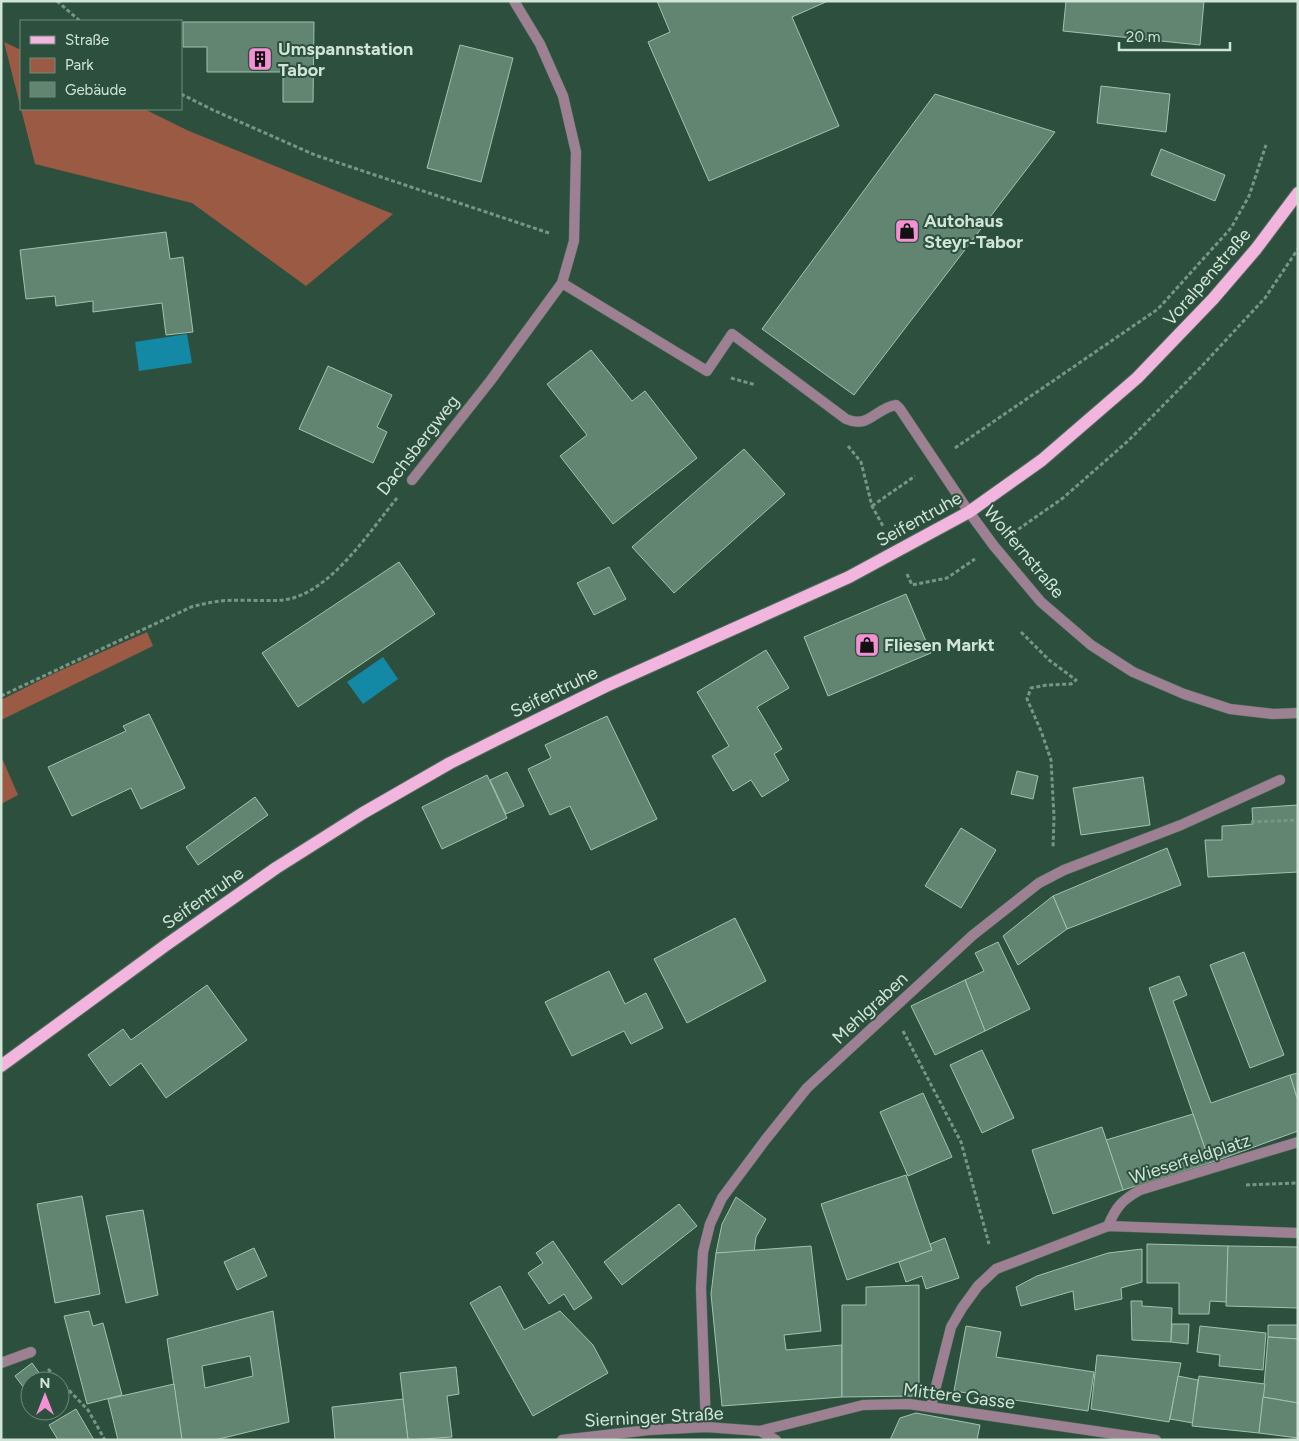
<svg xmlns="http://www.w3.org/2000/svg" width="1299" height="1441" viewBox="0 0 1299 1441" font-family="Figtree,sans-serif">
  <rect width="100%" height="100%" fill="#2d503e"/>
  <g fill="#9b5a44">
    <path d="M 4,42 L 21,50 L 21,109 L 144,109 L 189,131 L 393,214 L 306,286 L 192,203 L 35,164 Z"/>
    <path d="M 147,632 L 153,646 L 1,720 L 1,700 L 55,673 Z"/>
    <path d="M 1,756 L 18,795 L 1,804 Z"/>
  </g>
  <g fill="#1389a5">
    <path d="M 187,334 L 192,363 L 139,371 L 135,342 Z"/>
    <path d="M 383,657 L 398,679 L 363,704 L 347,682 Z"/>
  </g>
  <g fill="#618571" stroke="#9ec4ae" fill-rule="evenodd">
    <path d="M 657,1 L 828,1 L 792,17 L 839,126 L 709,181 L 648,42 L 670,32 Z"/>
    <path d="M 1066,1 L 1204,1 L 1200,45 L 1063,31 Z"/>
    <path d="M 183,22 L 314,22 L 313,102 L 283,102 L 283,72 L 207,72 L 207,47 L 183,47 Z"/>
    <path d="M 460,45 L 513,58 L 481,182 L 427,168 Z"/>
    <path d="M 1101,86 L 1170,94 L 1166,132 L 1097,123 Z"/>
    <path d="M 935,94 L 1055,132 L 854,395 L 762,329 Z"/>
    <path d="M 1161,149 L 1225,175 L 1215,201 L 1151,175 Z"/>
    <path d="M 166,232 L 170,259 L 183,257 L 193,332 L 166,335 L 162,303 L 93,312 L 93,301 L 56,306 L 55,296 L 26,299 L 20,250 Z"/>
    <path d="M 591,350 L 632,401 L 645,391 L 697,458 L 613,524 L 560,456 L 587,435 L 547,384 Z"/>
    <path d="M 328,366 L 392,395 L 377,427 L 387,432 L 373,463 L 299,429 Z"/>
    <path d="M 744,449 L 785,494 L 674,593 L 632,547 Z"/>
    <path d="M 399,562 L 435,614 L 298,707 L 262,653 Z"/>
    <path d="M 609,567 L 626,599 L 594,615 L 577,583 Z"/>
    <path d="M 906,594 L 931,653 L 828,696 L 804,637 Z"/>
    <path d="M 766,650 L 789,688 L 757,707 L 782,749 L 774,754 L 789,780 L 762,797 L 751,780 L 733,791 L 712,756 L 729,746 L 697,692 Z"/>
    <path d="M 149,714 L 185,788 L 141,809 L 131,788 L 72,816 L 48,767 L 126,731 L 123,726 Z"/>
    <path d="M 607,716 L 657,819 L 591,850 L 570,806 L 550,815 L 528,769 L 551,758 L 545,745 Z"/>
    <path d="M 1017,771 L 1038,776 L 1033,799 L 1011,794 Z"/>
    <path d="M 507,772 L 524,806 L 506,814 L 490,780 Z"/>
    <path d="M 487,775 L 507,818 L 442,849 L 422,807 Z"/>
    <path d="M 1143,777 L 1150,825 L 1081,835 L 1073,788 Z"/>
    <path d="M 255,797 L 268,815 L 198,865 L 186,847 Z"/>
    <path d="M 1298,805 L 1298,872 L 1208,877 L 1205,840 L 1222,840 L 1222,826 L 1253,824 L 1252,808 Z"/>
    <path d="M 961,828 L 996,850 L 961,908 L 925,886 Z"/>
    <path d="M 1167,848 L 1181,885 L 1067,929 L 1053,896 Z"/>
    <path d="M 1053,896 L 1067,929 L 1018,965 L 1003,936 Z"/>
    <path d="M 735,918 L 766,981 L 687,1023 L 654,959 Z"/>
    <path d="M 998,942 L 1030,1009 L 985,1031 L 965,980 L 984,971 L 975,953 Z"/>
    <path d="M 1244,952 L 1284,1055 L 1250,1068 L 1210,965 Z"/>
    <path d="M 609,971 L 625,1004 L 646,993 L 663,1028 L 631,1044 L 624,1031 L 572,1056 L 545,1002 Z"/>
    <path d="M 1179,976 L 1187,995 L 1173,1001 L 1211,1103 L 1290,1075 L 1298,1101 L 1298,1131 L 1210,1163 L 1149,988 Z"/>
    <path d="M 965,980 L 985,1031 L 935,1055 L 911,1006 Z"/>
    <path d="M 207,985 L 247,1040 L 166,1098 L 141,1063 L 110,1086 L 88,1055 L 123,1029 L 131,1040 Z"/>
    <path d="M 982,1050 L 1014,1118 L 982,1133 L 950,1065 Z"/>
    <path d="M 1298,1073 L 1298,1101 L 1290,1075 Z"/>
    <path d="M 923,1093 L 952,1157 L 908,1176 L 880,1112 Z"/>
    <path d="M 1193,1114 L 1210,1163 L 1123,1190 L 1106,1140 Z"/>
    <path d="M 1102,1127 L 1123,1190 L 1053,1214 L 1032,1150 Z"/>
    <path d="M 906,1175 L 932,1250 L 847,1280 L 821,1204 Z"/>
    <path d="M 82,1196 L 100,1294 L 55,1303 L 37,1204 Z"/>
    <path d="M 736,1197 L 766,1219 L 756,1237 L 754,1252 L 716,1253 L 722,1224 Z"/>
    <path d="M 679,1204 L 697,1226 L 622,1285 L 604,1262 Z"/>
    <path d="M 143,1210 L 158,1295 L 126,1303 L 106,1216 Z"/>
    <path d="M 945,1238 L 959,1278 L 926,1289 L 922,1276 L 906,1282 L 899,1262 L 932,1250 L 930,1244 Z"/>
    <path d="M 553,1241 L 592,1298 L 574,1310 L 564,1294 L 549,1304 L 528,1273 L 543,1263 L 536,1253 Z"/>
    <path d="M 1147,1244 L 1228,1246 L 1227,1302 L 1210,1301 L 1209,1314 L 1179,1314 L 1179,1283 L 1147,1283 Z"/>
    <path d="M 811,1246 L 821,1331 L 784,1335 L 786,1350 L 842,1345 L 842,1397 L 722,1406 L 711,1294 L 716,1253 Z"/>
    <path d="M 1228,1246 L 1298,1247 L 1298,1308 L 1226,1306 Z"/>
    <path d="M 254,1248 L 267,1276 L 237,1290 L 224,1262 Z"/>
    <path d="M 1142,1249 L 1142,1282 L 1121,1288 L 1122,1299 L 1075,1310 L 1073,1291 L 1021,1306 L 1016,1287 L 1037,1276 L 1108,1253 Z"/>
    <path d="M 919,1285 L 919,1396 L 842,1397 L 842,1305 L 866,1305 L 866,1287 Z"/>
    <path d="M 500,1286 L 524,1330 L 560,1311 L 593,1345 L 608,1373 L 533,1416 L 470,1303 Z"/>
    <path d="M 1131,1301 L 1142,1301 L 1142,1306 L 1172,1308 L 1171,1342 L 1132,1340 Z"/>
    <path d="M 89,1311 L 93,1326 L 103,1323 L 122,1395 L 87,1404 L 64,1316 Z"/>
    <path d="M 273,1311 L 289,1422 L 215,1440 L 182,1440 L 167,1339 ZM 250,1356 L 253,1376 L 205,1388 L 202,1366 Z"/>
    <path d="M 1172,1324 L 1189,1324 L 1188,1344 L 1171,1342 Z"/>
    <path d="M 1268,1325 L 1298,1325 L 1298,1339 L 1268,1337 Z"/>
    <path d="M 966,1326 L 1001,1332 L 996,1357 L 1094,1372 L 1088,1411 L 954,1391 Z"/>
    <path d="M 1200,1326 L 1266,1333 L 1263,1370 L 1219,1366 L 1220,1355 L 1197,1352 Z"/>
    <path d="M 1268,1337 L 1298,1339 L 1298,1403 L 1263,1397 Z"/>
    <path d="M 1097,1355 L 1181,1363 L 1169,1422 L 1091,1409 Z"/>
    <path d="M 32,1363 L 45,1381 L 30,1381 L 30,1396 L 15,1376 Z"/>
    <path d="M 456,1367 L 459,1394 L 447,1396 L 452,1437 L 408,1440 L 400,1373 Z"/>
    <path d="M 1178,1376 L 1198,1380 L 1193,1423 L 1170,1419 Z"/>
    <path d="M 1199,1376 L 1265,1384 L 1259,1433 L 1192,1426 Z"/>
    <path d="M 174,1384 L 182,1440 L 118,1440 L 108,1399 Z"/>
    <path d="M 1263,1397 L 1298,1403 L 1298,1438 L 1259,1433 Z"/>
    <path d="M 403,1399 L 408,1440 L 335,1440 L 332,1407 Z"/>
    <path d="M 76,1409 L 94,1440 L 58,1440 L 49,1425 Z"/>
    <path d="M 916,1413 L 980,1425 L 977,1440 L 890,1440 L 900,1418 Z"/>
  </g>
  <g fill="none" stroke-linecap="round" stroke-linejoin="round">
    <defs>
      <g id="service">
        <path d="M 562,283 L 707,371 L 732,334 L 846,419 C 869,429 874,409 896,405 L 900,409 L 969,512"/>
        <path d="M 412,480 L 491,380 L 562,283 L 574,241 L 576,152 L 563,96 L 540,44 L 514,1"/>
      </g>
      <g id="minor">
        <path d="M 969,512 L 994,546 L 1041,602 L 1091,645 L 1133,672 L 1184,694 L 1230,709 L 1273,714 L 1298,713"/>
        <path d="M 1108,1226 C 1116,1207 1122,1200 1140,1190 L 1298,1142"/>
        <path d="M 1,1363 L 31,1352"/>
        <path d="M 931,1406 L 951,1327 L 962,1308 L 978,1286 L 996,1269 L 1108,1226 L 1298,1233"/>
        <path d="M 706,1427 L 701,1288 L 703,1252 L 710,1224 L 722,1198 L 766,1139 L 807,1088 L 973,935 L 1039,883 L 1064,870 L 1181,825 L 1280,780"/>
        <path d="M 760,1431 L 863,1405 L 909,1404 L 1156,1440"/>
        <path d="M 562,1440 L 649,1430 L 706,1427 L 760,1431 L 776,1440"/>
      </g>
      <path id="primary" d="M 1,1066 L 166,945 L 276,868 L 363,813 L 450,763 L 502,737 L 606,686 L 849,577 L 969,512 L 1042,460 L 1137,378 L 1213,299 L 1256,249 L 1298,193"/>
    </defs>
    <use href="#service" stroke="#4e6e5d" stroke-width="11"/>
    <use href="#minor" stroke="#4e6e5d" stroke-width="11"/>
    <use href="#primary" stroke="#4e6e5d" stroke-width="14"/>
    <g stroke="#799586" stroke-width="3" stroke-dasharray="4 2.5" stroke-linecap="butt">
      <path d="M 57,1 L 80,21"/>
      <path d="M 181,94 L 213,110 L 315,155 L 549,233"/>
      <path d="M 731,378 L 756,385"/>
      <path d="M 848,446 L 861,462 L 872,506 L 884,528"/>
      <path d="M 955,448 L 1158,309 L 1231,228 L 1249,196 L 1266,145"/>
      <path d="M 872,506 L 915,476"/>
      <path d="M 1013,533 L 1063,498 L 1128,441 L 1199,369 L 1265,298 L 1298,249"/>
      <path d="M 907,574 L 912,585 L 947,578 L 975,559"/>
      <path d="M 1021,632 L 1049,660 L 1076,680 L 1071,684 L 1047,685 L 1031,688 L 1027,699 L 1041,731 L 1051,760 L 1054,817 L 1053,848"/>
      <path d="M 1,696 L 191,607 C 199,605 206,603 214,602 C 236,598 260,602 283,600 C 329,595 369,532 397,498"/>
      <path d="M 1251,822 L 1298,820"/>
      <path d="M 903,1031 L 961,1142 L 989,1244"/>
      <path d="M 1246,1185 L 1298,1183"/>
      <path d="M 48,1369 L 60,1381"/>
      <path d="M 60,1381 L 88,1410 L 105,1440"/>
    </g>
    <use href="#service" stroke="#9e8093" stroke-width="10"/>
    <use href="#minor" stroke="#9e8093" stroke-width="10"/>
    <use href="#primary" stroke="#f2b5dd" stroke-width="12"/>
  </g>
  <defs>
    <symbol id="building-square" viewBox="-11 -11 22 22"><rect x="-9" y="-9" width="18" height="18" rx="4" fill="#f491d4" stroke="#2d503e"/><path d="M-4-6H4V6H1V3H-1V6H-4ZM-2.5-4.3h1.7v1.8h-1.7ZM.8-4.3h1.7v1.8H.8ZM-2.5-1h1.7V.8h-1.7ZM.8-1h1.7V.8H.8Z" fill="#111"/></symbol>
    <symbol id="shop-square" viewBox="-11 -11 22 22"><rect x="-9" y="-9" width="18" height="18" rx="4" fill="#f491d4" stroke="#2d503e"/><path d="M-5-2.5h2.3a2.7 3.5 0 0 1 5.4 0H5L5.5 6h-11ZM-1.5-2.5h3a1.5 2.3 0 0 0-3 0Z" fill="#111"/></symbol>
  </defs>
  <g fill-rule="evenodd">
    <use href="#building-square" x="246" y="45" width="28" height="28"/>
    <use href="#shop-square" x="893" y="217" width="28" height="28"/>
    <use href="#shop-square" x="853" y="631" width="28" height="28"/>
  </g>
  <g text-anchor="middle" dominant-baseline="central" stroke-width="4" stroke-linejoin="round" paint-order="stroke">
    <g font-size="18" font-weight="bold" fill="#d0e4d8" stroke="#2d503e" text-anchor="start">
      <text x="278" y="49">Umspannstation<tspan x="278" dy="21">Tabor</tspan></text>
      <text x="924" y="221">Autohaus<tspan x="924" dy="21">Steyr-Tabor</tspan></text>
      <text x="884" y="645">Fliesen Markt</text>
    </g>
    <g font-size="18" fill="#d0e4d8" stroke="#2d503e">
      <text transform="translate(1207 277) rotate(-49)">Voralpenstraße</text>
      <text transform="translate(418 445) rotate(-52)">Dachsbergweg</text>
      <text transform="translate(919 519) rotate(-29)">Seifentruhe</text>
      <text transform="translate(1024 552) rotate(50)">Wolfernstraße</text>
      <text transform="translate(554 692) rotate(-26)">Seifentruhe</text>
      <text transform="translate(203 898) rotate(-35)">Seifentruhe</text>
      <text transform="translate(870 1008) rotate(-43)">Mehlgraben</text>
      <text transform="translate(1190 1159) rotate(-18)">Wieserfeldplatz</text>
      <text transform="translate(959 1396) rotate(7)">Mittere Gasse</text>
      <text transform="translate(654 1417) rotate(-3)">Sierninger Straße</text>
    </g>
  </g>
  <rect width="1299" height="1441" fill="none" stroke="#d0e4d8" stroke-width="5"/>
  <rect x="20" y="20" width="162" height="90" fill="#2d503e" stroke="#6e8b7c"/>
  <rect x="30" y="36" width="25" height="8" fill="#f2b5dd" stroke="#6e8b7c"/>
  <text x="65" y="45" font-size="15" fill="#d0e4d8">Straße</text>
  <rect x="30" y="58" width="25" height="15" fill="#9b5a44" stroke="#6e8b7c"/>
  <text x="65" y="70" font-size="15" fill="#d0e4d8">Park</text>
  <rect x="30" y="82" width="25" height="15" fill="#618571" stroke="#6e8b7c"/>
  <text x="65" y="95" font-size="15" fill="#d0e4d8">Gebäude</text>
  <g transform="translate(45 1396)"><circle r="24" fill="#2d503e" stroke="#6e8b7c"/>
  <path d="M0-4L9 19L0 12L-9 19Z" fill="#f491d4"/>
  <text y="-8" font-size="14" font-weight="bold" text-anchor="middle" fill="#d0e4d8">N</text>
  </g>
  <path d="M1119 42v8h111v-8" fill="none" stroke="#d0e4d8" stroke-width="2.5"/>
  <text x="1126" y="42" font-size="15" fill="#d0e4d8" stroke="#2d503e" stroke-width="4" paint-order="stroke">20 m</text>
</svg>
